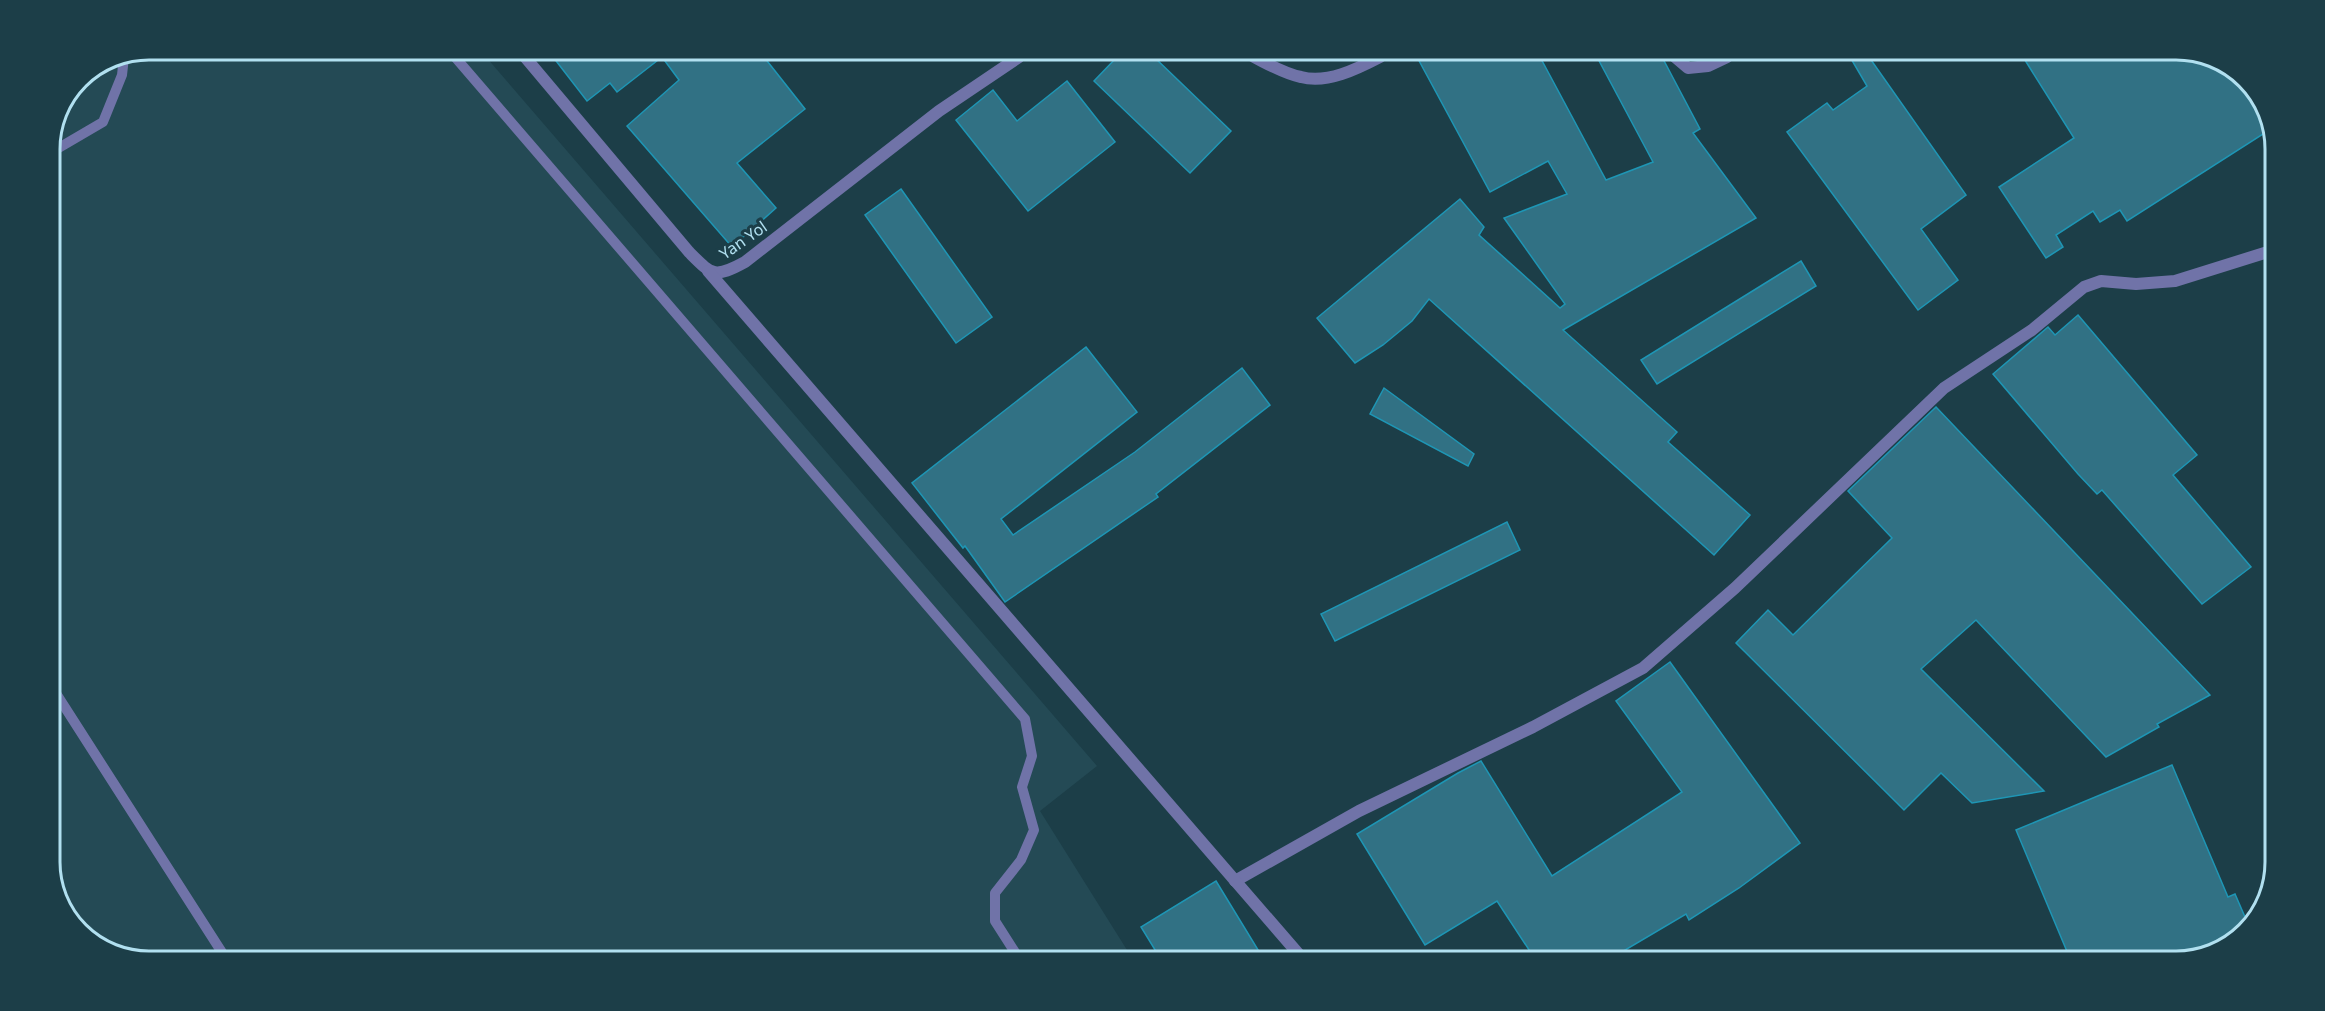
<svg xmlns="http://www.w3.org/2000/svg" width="2325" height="1011" viewBox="0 0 2325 1011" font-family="'Noto Sans',sans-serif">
  <rect width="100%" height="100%" fill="#1c3e48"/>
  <path fill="#244a55" d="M 111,57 L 486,57 L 1097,766 L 1040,811 L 1132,958 L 111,954 L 70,922 L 50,869 L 50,143 L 79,78 Z"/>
  <g fill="#317184" stroke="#1e96b5" stroke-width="1.5">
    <path d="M 553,57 L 764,57 L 805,109 L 737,163 L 776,208 L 732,247 L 627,126 L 679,80 L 662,57 L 617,92 L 610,83 L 587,101 Z"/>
    <path d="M 1117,57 L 1154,57 L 1231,131 L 1190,173 L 1094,81 Z"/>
    <path d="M 1417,57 L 1540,57 L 1606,180 L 1653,162 L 1597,57 L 1662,57 L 1700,129 L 1693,133 L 1756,218 L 1563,330 L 1677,432 L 1668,442 L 1750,515 L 1714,555 L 1429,299 L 1412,321 L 1383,345 L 1355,363 L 1317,318 L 1460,199 L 1484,227 L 1479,235 L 1560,308 L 1565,304 L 1504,218 L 1567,194 L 1548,161 L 1490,192 Z"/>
    <path d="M 1850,57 L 1869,57 L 1966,195 L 1921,229 L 1958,280 L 1918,310 L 1787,132 L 1827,103 L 1833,110 L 1867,86 Z"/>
    <path d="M 2023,57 L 2214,57 L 2259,93 L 2271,129 L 2127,221 L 2120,210 L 2100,222 L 2093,211 L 2056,235 L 2063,247 L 2046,258 L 1999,187 L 2074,138 Z"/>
    <path d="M 1067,81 L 1115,142 L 1028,211 L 956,120 L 993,90 L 1017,121 Z"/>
    <path d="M 901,189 L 992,317 L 956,343 L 865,215 Z"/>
    <path d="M 1801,261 L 1816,286 L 1657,384 L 1641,360 Z"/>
    <path d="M 2078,315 L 2197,455 L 2173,475 L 2251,567 L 2202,604 L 2102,490 L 2097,494 L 2078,474 L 1993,374 L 2048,327 L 2055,335 Z"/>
    <path d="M 1086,347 L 1137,412 L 1001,519 L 1013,535 L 1135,452 L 1242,368 L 1270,405 L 1156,494 L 1158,497 L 1005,602 L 965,546 L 963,548 L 912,483 Z"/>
    <path d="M 1384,388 L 1474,454 L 1468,466 L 1370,414 Z"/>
    <path d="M 1936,407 L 2210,695 L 2157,724 L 2159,727 L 2106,757 L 1976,620 L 1921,669 L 2044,791 L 1972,803 L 1941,773 L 1904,810 L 1736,643 L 1768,610 L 1793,635 L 1892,538 L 1848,491 Z"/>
    <path d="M 1507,522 L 1520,550 L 1335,641 L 1321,614 Z"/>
    <path d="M 1670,662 L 1800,843 L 1739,888 L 1689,920 L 1686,914 L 1610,959 L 1535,959 L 1497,901 L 1425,945 L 1357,834 L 1458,773 L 1481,761 L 1552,876 L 1682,792 L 1616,701 Z"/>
    <path d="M 2172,765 L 2228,897 L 2235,894 L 2248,924 L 2232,945 L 2176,962 L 2071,961 L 2016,830 Z"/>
    <path d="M 1216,881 L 1263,958 L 1160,958 L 1141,927 Z"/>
  </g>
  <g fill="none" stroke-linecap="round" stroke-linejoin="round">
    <g stroke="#7073a8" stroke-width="10">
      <path d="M 455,57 L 1025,719 L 1032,756 L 1022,787 L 1034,830 L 1021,860 L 995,893 L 995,921 L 1018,957"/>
      <path d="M 50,153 L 103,122 L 122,75 L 124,57"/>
      <path d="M 50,684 L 223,954"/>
    </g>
    <g stroke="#7073a8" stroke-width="12">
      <path d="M 1675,57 L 1688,68 L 1708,66 L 1727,57"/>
      <path d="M 1235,881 L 1359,811 L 1533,727 L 1643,668 L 1735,588 L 1944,388 L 2032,330 L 2084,287 L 2101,281 L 2136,284 L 2175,281 L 2274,250"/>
    </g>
    <g stroke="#7073a8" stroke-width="12">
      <path d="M 525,57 L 689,252 C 712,275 714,279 745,262 L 939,111 L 1019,57"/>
      <path d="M 1254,57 C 1268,64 1285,74 1301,77 C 1327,84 1357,69 1380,57"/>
      <path d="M 708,271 L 1302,958"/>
    </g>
  </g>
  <g text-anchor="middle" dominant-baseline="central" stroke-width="6" stroke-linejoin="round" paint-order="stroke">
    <g font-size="16" fill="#b1e0f0" stroke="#1c3e48">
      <text transform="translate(743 240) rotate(-35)">Yan Yol</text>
    </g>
  </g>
  <path d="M0 0H2325V1011H0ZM149 60H2176A89 89 0 0 1 2265 149V862A89 89 0 0 1 2176 951H149A89 89 0 0 1 60 862V149A89 89 0 0 1 149 60Z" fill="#1c3e48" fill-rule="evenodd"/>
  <path fill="none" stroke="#b1e0f0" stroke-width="3" d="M149 60H2176A89 89 0 0 1 2265 149V862A89 89 0 0 1 2176 951H149A89 89 0 0 1 60 862V149A89 89 0 0 1 149 60Z"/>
</svg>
